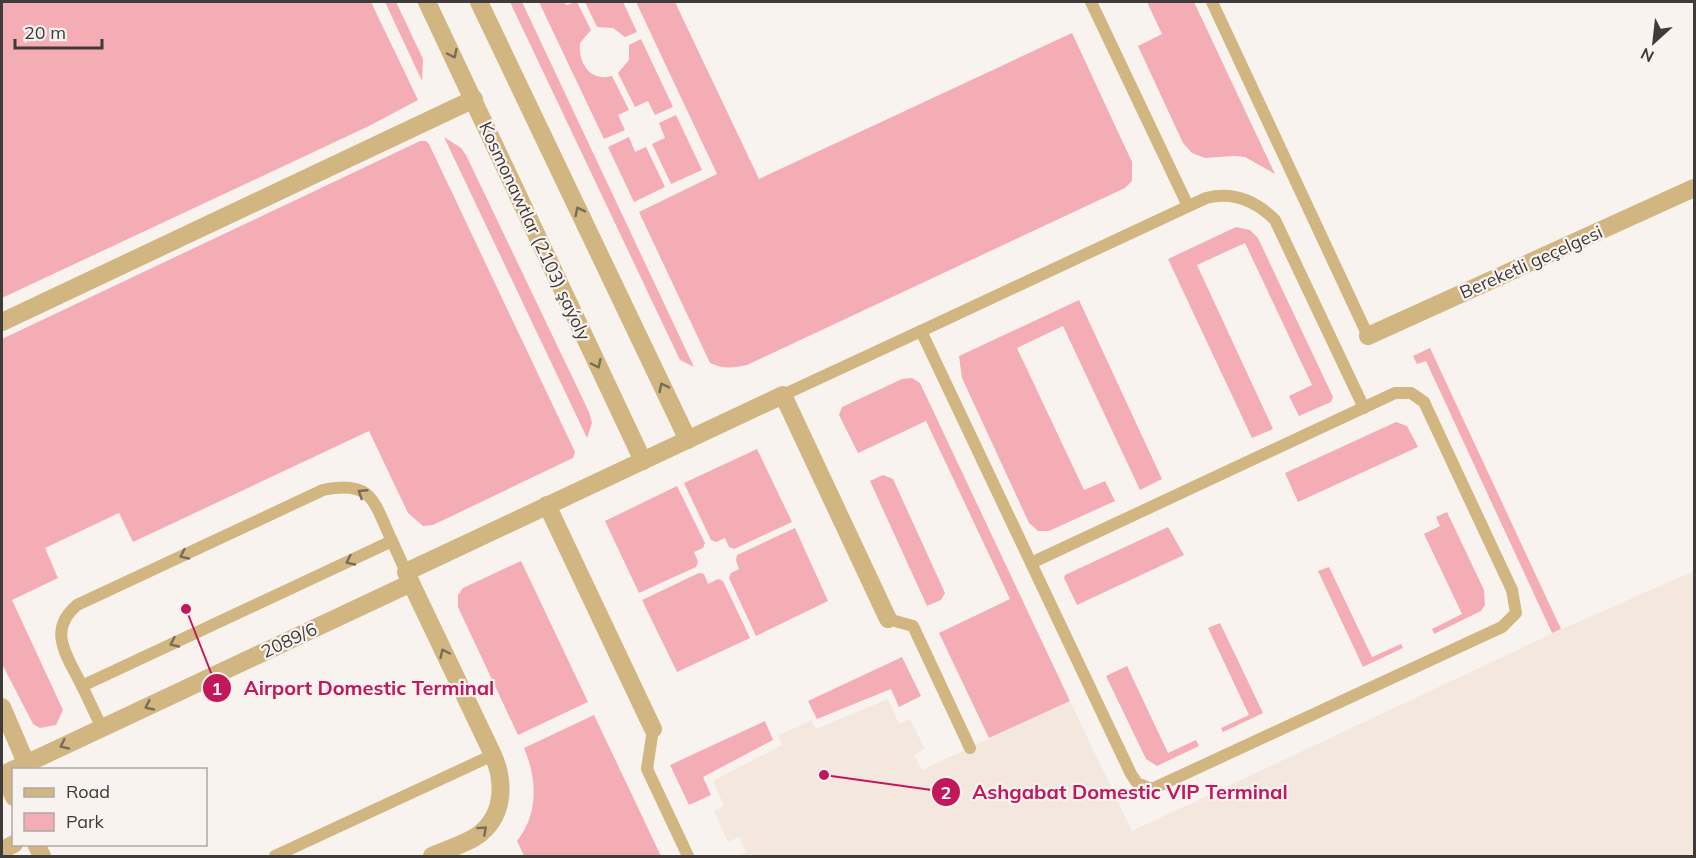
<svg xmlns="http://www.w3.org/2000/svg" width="1696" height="858" viewBox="0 0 1696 858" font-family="Mulish,sans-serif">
  <rect width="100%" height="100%" fill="#f9f3ef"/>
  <path fill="#f4e7de" d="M 1694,571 L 1694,856 L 738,856 L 746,852 L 739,837 L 728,842 L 714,811 L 724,806 L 713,781 L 782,745 L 778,736 L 811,720 L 816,729 L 888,699 L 899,724 L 910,719 L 925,749 L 914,755 L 922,770 L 1070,701 L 1132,831 L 1562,629 Z"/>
  <g fill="#f4adb4">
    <path d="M 2,2 L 371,2 L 418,100 L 369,126 L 2,298 Z"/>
    <path d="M 385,2 L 396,2 L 423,59 L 422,81 Z"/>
    <path d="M 510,2 L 522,2 L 694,367 L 680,360 Z"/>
    <path d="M 539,2 L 564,2 L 566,5 L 577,2 L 591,30 L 580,43 C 578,63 590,82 612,76 L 629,110 L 618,115 L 625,130 L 604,139 Z"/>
    <path d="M 585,2 L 623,2 L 637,32 L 625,37 L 613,28 L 597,27 Z"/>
    <path d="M 636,2 L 675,2 L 759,179 L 1072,33 L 1132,162 L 1132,181 L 1125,188 L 747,365 C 733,368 723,369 710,363 L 639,212 L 717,174 Z"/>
    <path d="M 1147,2 L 1194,2 L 1275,174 L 1245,157 L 1234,156 L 1205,158 L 1192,153 L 1183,143 L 1138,46 L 1162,34 Z"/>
    <path d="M 641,39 L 673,107 L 655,115 L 648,101 L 635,107 L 618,73 L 629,60 L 629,45 Z"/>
    <path d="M 676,115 L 702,170 L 671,184 L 652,144 L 665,138 L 659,123 Z"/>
    <path d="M 444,137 L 461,148 L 466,155 L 589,412 L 592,423 L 587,438 Z"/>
    <path d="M 629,137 L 635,152 L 646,147 L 665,187 L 634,202 L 608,147 Z"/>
    <path d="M 420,141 L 426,141 L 429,144 L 575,452 L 573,458 L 433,525 L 423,526 L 408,513 L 369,431 L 133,542 L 119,513 L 45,548 L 58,578 L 12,600 L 63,710 L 56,725 L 40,728 L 33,724 L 2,664 L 2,339 Z"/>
    <path d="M 1236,227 L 1250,230 L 1258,238 L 1333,397 L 1331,402 L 1299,416 L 1289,396 L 1312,385 L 1245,243 L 1197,265 L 1273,429 L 1252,438 L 1168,259 Z"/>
    <path d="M 1079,300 L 1162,479 L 1140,490 L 1063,326 L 1017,348 L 1084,490 L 1105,481 L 1115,501 L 1049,531 L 1038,531 L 1029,523 L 962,378 L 959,356 Z"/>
    <path d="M 1430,348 L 1561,629 L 1552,633 L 1426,361 L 1417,364 L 1413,356 Z"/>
    <path d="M 912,378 L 920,383 L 1070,701 L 989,738 L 939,633 L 1010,599 L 926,421 L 858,453 L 839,415 L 842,407 L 902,379 Z"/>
    <path d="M 1396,422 L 1407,426 L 1418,447 L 1298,502 L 1285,473 Z"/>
    <path d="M 757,449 L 792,522 L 734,549 L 729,547 L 725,538 L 716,542 L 711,540 L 684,483 Z"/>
    <path d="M 883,475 L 893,479 L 945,593 L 941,600 L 927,606 L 870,481 Z"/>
    <path d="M 677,486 L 705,543 L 703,548 L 694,552 L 698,562 L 696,567 L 639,593 L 605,521 Z"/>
    <path d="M 1447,512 L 1484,590 L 1485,605 L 1481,611 L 1434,634 L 1432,629 L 1462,614 L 1424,534 L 1440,526 L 1436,517 Z"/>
    <path d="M 1168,527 L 1184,555 L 1077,605 L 1064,578 L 1065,575 Z"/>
    <path d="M 795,528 L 828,601 L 756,636 L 729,578 L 731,573 L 739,569 L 736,560 L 737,555 Z"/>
    <path d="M 521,561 L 588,702 L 518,735 L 458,607 L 458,595 L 463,588 Z"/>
    <path d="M 1329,567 L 1372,657 L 1401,644 L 1403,648 L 1363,667 L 1318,571 Z"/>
    <path d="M 699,573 L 704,574 L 708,584 L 718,579 L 723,581 L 750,638 L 677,672 L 642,600 Z"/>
    <path d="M 1220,623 L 1263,713 L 1223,732 L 1221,728 L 1249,715 L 1208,628 Z"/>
    <path d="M 902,657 L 921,696 L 899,707 L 891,689 L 817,719 L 808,701 Z"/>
    <path d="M 1127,666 L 1168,753 L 1196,740 L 1199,746 L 1157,766 L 1146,759 L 1106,676 Z"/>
    <path d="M 594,715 L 661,856 L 524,856 L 517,841 C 539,814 537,778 524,748 Z"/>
    <path d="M 765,721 L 773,740 L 703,777 L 711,795 L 689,805 L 670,765 Z"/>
  </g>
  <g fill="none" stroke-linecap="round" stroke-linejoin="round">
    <g stroke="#d2b681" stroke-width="12">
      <path d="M 1091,2 L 1188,206"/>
      <path d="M 1212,2 L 1368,336"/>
      <path d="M 783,395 L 921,331"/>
      <path d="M 1031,563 L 1131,774 L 1137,783 L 1152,789 L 1502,627 L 1516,613 L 1512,590 L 1424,402 L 1411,393 L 1395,393 L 1031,563 L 921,331 L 1206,198 C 1233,191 1256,201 1275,220 L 1364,408"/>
      <path d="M 888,619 L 913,626 L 970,748"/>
      <path d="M 82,686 C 68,657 46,631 77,605 L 323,490 C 373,479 374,503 392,541"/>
      <path d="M 102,728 L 82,686 L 392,541 L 406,572"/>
      <path d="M 653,729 L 647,769 L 688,856"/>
      <path d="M 275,856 L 493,755"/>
    </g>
    <g stroke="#d2b681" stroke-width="18">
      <path d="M 427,2 L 643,461"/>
      <path d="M 479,2 L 688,440"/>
      <path d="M 2,322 L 474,99"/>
      <path d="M 1368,336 L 1694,188"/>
      <path d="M 547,505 L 653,729"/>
      <path d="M 411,583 L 406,572 L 783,395 L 888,619"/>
      <path d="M 2,707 L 26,763"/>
    </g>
    <g stroke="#d2b681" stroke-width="18">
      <path d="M 3,774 L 14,797"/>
      <path d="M 2,775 L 411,583 L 493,755 C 504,780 505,812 482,832 C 470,843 447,849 432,856"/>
      <path d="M 36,844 L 42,856"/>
      <path d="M 2,850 L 14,844"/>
    </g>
  </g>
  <defs><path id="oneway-chevron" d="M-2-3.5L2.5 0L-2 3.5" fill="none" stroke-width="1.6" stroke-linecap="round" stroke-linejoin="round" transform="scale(1.5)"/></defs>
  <g stroke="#796c56">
    <use href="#oneway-chevron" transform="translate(453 54) rotate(65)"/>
    <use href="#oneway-chevron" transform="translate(579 211) rotate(-116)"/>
    <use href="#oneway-chevron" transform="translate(597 364) rotate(65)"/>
    <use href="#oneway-chevron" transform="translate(663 387) rotate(-116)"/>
    <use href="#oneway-chevron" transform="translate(362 493) rotate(-147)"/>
    <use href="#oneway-chevron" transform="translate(184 555) rotate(155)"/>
    <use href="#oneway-chevron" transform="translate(350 561) rotate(155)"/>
    <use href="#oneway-chevron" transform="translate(174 643) rotate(155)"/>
    <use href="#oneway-chevron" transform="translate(444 653) rotate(-115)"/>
    <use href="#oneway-chevron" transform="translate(149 706) rotate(155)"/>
    <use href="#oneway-chevron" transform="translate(64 745) rotate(155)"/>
    <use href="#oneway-chevron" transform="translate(483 830) rotate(-42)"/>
  </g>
  <g text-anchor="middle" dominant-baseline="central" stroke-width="4.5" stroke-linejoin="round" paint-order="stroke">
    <g font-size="18" fill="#3e3b3a" stroke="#f9f3ef">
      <text transform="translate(535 231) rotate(65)">Kosmonawtlar (2103) şaýoly</text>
      <text transform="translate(1531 262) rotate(-24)">Bereketli geçelgesi</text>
      <text transform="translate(289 640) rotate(-25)">2089/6</text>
    </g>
  </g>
  <path fill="none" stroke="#c2185b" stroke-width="2" d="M186 609L217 688M824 775L946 792"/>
  <g fill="#c2185b" stroke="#f9f3ef" stroke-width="2">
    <circle cx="186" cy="609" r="6"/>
    <circle cx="824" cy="775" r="6"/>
    <circle cx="217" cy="688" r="15"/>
    <circle cx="946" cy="792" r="15"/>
  </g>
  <g font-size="18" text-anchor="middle" font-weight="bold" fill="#fff">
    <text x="217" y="695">1</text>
    <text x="946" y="799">2</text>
  </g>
  <g font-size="20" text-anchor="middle" font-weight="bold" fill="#c2185b" stroke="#f9f3ef" stroke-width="4.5" stroke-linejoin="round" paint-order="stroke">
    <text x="369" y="695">Airport Domestic Terminal</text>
    <text x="1130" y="799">Ashgabat Domestic VIP Terminal</text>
  </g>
  <rect width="1696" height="858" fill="none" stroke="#3e3b3a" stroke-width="6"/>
  <rect x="12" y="768" width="195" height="78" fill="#f9f3ef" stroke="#aea9a7" stroke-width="1.5"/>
  <rect x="24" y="788" width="30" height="9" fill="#d2b681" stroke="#aea9a7" stroke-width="1.5"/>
  <text x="66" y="798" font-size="18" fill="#3e3b3a">Road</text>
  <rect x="24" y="813" width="30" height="18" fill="#f4adb4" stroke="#aea9a7" stroke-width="1.5"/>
  <text x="66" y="828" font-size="18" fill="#3e3b3a">Park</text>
  <g transform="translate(1654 42) rotate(207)" stroke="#f9f3ef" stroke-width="4.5" paint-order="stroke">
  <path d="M0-4.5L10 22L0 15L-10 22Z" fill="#3e3b3a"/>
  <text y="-9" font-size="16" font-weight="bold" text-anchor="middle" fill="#3e3b3a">N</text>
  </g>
  <path d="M15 39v9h87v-9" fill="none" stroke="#3e3b3a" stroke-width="3"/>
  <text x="24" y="39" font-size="18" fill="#3e3b3a" stroke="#f9f3ef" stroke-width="4.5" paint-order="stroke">20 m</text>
</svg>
